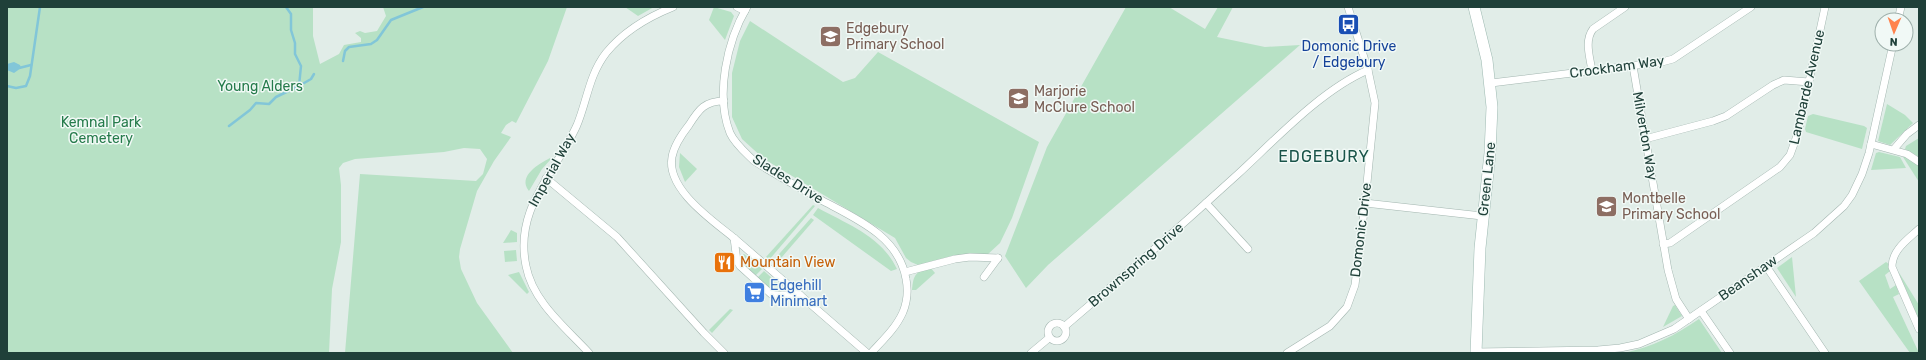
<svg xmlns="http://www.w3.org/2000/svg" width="1926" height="360" viewBox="0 0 1926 360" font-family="Rubik,sans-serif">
  <rect width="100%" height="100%" fill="#e1ede8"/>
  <g fill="#b7e1c5">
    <path d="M 7,7 L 313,7 L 313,36 L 320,64 L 339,54 L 344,45 L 361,42 L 361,38 L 355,33 L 360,31 L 365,33 L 377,31 L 386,16 L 383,7 L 567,7 L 548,61 L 516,123 L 512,121 L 506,125 L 501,133 L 511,137 L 494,161 L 477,191 L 460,249 L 459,257 L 461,269 L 477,303 L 513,353 L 345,353 L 360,174 L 476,181 L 483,174 L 487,159 L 480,149 L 464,148 L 444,152 L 355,159 L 343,163 L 339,168 L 341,185 L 341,242 L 332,289 L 329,353 L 7,353 Z"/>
    <path d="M 625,7 L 654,7 L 638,16 Z"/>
    <path d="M 714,7 L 731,12 L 734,16 L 725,40 L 709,20 Z"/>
    <path d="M 1126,7 L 1169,7 L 1205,29 L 1218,7 L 1233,7 L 1217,37 L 1265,47 L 1300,45 L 1048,265 L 1026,288 L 1005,256 L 1047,147 Z"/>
    <path d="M 750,21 L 843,82 L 855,78 L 878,52 L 1039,142 L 1012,218 L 1000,243 L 987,255 L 955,255 L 918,265 L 911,262 L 906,258 L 895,238 L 764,159 L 742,139 L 732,117 L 732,73 L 740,41 Z"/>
    <path d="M 1887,104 L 1905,115 L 1913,123 L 1890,145 L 1878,141 Z"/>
    <path d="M 1813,114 L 1864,126 L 1867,128 L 1862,149 L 1806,132 L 1805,129 L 1808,116 Z"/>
    <path d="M 1919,138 L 1919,157 L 1905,149 L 1906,146 Z"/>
    <path d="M 1879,152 L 1900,157 L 1906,168 L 1871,170 L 1876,153 Z"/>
    <path d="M 680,153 L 697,169 L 685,182 L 679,167 Z"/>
    <path d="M 1905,155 L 1919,166 L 1919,182 L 1903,157 Z"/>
    <path d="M 550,158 L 551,159 L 542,169 L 529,191 C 517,176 539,164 550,158 Z"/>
    <path d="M 813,205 L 815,206 L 769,260 L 766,257 Z"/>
    <path d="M 818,208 C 849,225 881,236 897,269 L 891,271 L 813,215 Z"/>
    <path d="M 811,218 L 814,220 L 775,265 L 772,262 Z"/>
    <path d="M 511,230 L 517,233 L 517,242 L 503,243 Z"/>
    <path d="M 516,250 L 517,261 L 505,262 L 504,251 Z"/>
    <path d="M 744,254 L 762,269 L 755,276 L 741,262 L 741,256 Z"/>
    <path d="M 1792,257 L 1796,297 L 1777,268 Z"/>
    <path d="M 1886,262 L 1890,265 L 1890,271 L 1885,275 L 1890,289 L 1896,285 L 1899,294 L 1893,297 L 1919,353 L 1910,353 L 1859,281 Z"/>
    <path d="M 930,267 L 935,273 L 916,290 L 912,290 C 913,275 916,271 930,267 Z"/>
    <path d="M 764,271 L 782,287 L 781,290 C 772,294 764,283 757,278 Z"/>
    <path d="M 1898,271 L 1919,305 L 1919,320 Z"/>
    <path d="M 519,272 L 529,292 L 527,294 L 508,275 Z"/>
    <path d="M 1675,305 L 1682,316 L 1663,327 L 1673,306 Z"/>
    <path d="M 730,309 L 733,310 L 712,333 L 709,330 Z"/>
    <path d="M 1699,319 L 1722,353 L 1624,353 C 1654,346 1674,336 1699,319 Z"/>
  </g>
  <path fill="#82c6d8" d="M 14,62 L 20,65 L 21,68 L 14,73 L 7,70 L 7,64 Z"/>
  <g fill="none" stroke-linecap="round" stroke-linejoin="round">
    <g stroke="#82c6d8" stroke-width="2.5">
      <path d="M 343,61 L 345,51 L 349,47 L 371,44 L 377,40 L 391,20 L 423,7"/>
      <path d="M 19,68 L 31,65"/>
      <path d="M 7,86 L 16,88 L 26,86 L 30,76 L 40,7"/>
      <path d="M 299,86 L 311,79 L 314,74"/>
      <path d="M 229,126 L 250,110 L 256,103 L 269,104 L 276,97 L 299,86 L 301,66 L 295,54 L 295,43 L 291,30 L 291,14 L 286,7"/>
    </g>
    <defs>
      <g id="minor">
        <path d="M 737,7 L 745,11"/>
        <path d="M 747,7 C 727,41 715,95 730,133 C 735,144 746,153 754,161 C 776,175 800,188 823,201 C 857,219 899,237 906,279 C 908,289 907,302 903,312 C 896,328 883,340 871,353"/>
        <path d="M 1898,20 L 1901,7"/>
        <path d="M 1633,66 L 1668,270 L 1676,299 L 1689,319"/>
        <path d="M 1592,71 C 1590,57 1584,41 1593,29 L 1625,7"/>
        <path d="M 1491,83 L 1662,62 L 1673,59 L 1751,7"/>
        <path d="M 724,101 C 705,101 699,109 689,125 C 682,134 674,145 672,157 C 666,189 712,220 734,238"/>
        <path d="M 1645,139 L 1713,121 L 1726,116 L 1773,85 L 1784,80 L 1809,82"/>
        <path d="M 1871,144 L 1907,154 L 1919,162"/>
        <path d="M 1894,149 L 1907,134 L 1919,125"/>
        <path d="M 546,178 L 617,237 L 704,333 L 724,353"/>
        <path d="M 1206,203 L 1248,249"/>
        <path d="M 1365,203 L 1482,216"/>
        <path d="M 1919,229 C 1907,240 1892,250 1892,267 L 1919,329"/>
        <path d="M 734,238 L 800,295 L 775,295 L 771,294 L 740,266 L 737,261 Z"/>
        <path d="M 1663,244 L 1670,243 L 1780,167 L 1790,155 L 1798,133 L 1825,7"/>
        <path d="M 1766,266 L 1825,353"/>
        <path d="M 905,272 L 955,259 L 970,257 L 998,258"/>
        <path d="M 984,277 L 998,258"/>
        <path d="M 800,295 L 867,353"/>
        <path d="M 1701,311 L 1730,353"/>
        <circle cx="1057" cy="332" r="9"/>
        <path d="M 1064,327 C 1123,277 1181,226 1238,174 C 1275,140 1321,90 1368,70"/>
        <path d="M 1476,352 L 1598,350 L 1620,348 L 1639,344 L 1674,329 L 1814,233 L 1844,206 L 1852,195 L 1862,174 L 1869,153 L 1893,44"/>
        <path d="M 589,353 C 565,327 533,302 526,266 C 514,208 555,174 577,125 C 587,101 589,75 606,53 C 623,32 648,17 673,7"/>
        <path d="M 1031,353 L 1049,338"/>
        <path d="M 1287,353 L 1330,326 L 1347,307 L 1355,285 L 1365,203 L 1375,103 L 1368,70 L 1348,7"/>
      </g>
      <path id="secondary" d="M 1474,7 L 1487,60 L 1492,107 L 1490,153 L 1480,248 L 1476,353"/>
    </defs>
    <use href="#minor" stroke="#a3b6b0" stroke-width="8"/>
    <use href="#secondary" stroke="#9ebab2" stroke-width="12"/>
    <use href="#minor" stroke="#fff" stroke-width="7"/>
    <use href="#secondary" stroke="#fff" stroke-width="11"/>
  </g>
  <defs>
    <symbol id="bus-square" viewBox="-11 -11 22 22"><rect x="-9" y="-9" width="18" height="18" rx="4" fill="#1a4fb4" stroke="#f1f9f6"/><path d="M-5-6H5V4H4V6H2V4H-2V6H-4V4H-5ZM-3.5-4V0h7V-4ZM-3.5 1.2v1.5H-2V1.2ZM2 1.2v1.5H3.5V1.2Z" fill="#fff"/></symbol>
    <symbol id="school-square" viewBox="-11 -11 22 22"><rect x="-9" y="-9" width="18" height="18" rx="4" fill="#8d6e63" stroke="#f1f9f6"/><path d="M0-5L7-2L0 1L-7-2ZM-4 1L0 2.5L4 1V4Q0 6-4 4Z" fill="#fff"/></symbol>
    <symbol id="restaurant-square" viewBox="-11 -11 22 22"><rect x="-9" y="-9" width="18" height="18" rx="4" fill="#e8710a" stroke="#f1f9f6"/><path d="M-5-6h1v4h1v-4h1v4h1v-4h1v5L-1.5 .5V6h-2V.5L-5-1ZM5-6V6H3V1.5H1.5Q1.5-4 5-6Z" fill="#fff"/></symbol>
    <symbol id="supermarket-square" viewBox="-11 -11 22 22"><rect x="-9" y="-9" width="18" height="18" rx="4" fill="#3f7fe0" stroke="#f1f9f6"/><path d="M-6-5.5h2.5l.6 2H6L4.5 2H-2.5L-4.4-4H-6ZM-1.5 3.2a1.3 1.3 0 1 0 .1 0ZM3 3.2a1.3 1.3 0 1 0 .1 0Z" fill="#fff"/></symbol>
  </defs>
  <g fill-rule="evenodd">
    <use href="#bus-square" x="1336" y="12" width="25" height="25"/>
    <use href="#school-square" x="818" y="24" width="25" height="25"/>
    <use href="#school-square" x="1006" y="86" width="25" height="25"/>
    <use href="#school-square" x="1594" y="194" width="25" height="25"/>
    <use href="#restaurant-square" x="712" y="250" width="25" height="25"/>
    <use href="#supermarket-square" x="742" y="280" width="25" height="25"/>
  </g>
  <g text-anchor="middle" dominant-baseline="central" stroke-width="3" stroke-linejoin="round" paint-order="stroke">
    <g font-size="14" fill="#785e54" stroke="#f1f9f6" text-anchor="start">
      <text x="846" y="28">Edgebury<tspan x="846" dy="16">Primary School</tspan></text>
      <text x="1034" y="91">Marjorie<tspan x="1034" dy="16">McClure School</tspan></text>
      <text x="1622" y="198">Montbelle<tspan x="1622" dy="16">Primary School</tspan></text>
    </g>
    <g font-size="14" fill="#164399" stroke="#f1f9f6">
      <text x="1349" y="46">Domonic Drive<tspan x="1349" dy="16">/ Edgebury</tspan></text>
    </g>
    <g font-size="14" fill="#1f4039" stroke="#f1f9f6">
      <text transform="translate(1617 67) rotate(-8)">Crockham Way</text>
      <text transform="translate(1807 87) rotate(-77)">Lambarde Avenue</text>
      <text transform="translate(1645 136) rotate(80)">Milverton Way</text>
      <text transform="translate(552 170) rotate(-61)">Imperial Way</text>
      <text transform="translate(788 179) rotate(32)">Slades Drive</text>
      <text transform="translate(1487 179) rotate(-84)">Green Lane</text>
      <text transform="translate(1361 230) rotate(-83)">Domonic Drive</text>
      <text transform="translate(1136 265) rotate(-41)">Brownspring Drive</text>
      <text transform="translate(1748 278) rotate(-35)">Beanshaw</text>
    </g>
    <g font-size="14" fill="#257b4b" stroke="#f1f9f6">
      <text x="260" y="86">Young Alders</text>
      <text x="101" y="122">Kemnal Park<tspan x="101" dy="16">Cemetery</tspan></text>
    </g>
    <g font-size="14" fill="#c56008" stroke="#f1f9f6" text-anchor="start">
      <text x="740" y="262">Mountain View</text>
    </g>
    <g font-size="14" fill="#366cbe" stroke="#f1f9f6" text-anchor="start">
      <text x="770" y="285">Edgehill<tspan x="770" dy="16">Minimart</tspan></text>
    </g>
    <g font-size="16" letter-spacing="1" fill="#195449" stroke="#f1f9f6">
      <text x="1324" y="156">EDGEBURY</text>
    </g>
  </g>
  <rect width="1926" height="360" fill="none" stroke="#1f4039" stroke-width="16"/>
  <g transform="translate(1894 32) rotate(182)"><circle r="19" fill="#f1f9f6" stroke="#9dafaa"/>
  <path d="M0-3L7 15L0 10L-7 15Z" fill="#ff834d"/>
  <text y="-6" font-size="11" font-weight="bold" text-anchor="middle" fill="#1f4039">N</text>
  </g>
</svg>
